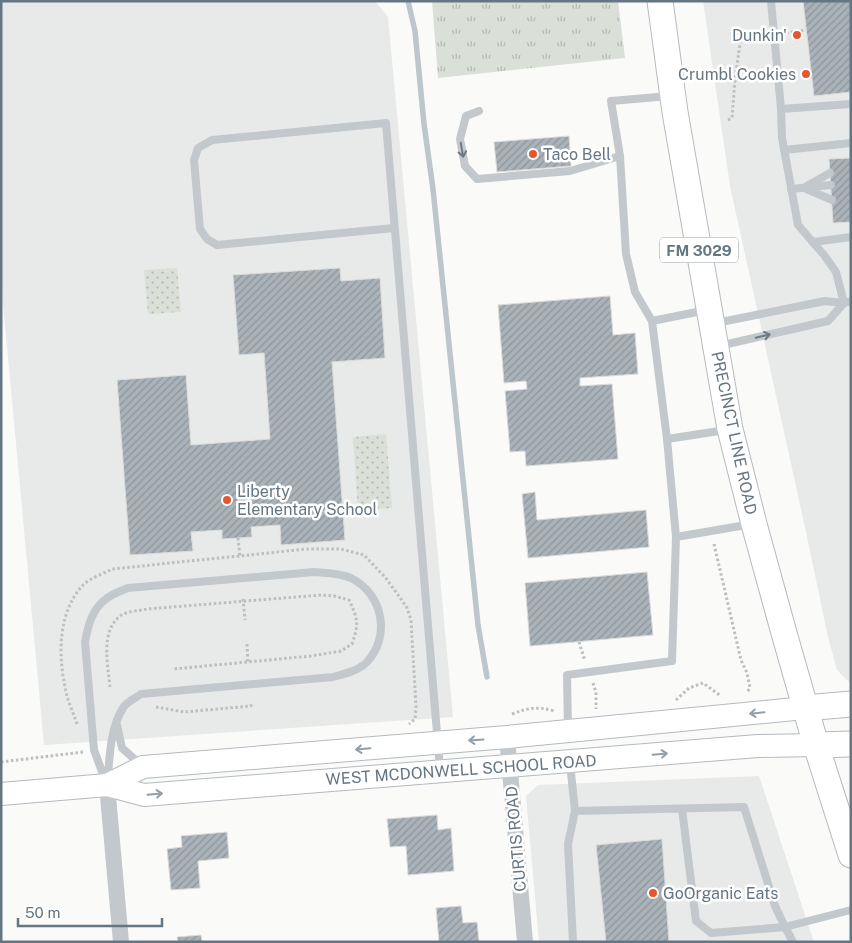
<svg xmlns="http://www.w3.org/2000/svg" width="852" height="943" viewBox="0 0 852 943" font-family="'Public Sans',sans-serif">
  <defs>
    <pattern id="grass-tufts" width="24" height="20" patternUnits="userSpaceOnUse" patternTransform="scale(1.25)"><rect width="24" height="20" fill="#dadfd7"/><path d="M3 7l-1-3M5 7V3M7 7l1-3M15 17l-1-3M17 17v-4M19 17l1-3" fill="none" stroke="#b4b9b4"/></pattern>
    <pattern id="park-dots" width="8" height="8" patternUnits="userSpaceOnUse" patternTransform="scale(1.25)"><rect width="8" height="8" fill="#dadfd7"/><path d="M2 2h.1M6 6h.1" fill="none" stroke="#b4b9b4" stroke-width="1.8" stroke-linecap="round"/></pattern>
    <pattern id="building-hatch" width="6" height="6" patternUnits="userSpaceOnUse" patternTransform="scale(1.25)"><rect width="6" height="6" fill="#aab3b9"/><path d="M-1 1l2-2M0 6l6-6M5 7l2-2" fill="none" stroke="#8e969c"/></pattern>
  </defs>
  <rect width="100%" height="100%" fill="#fafaf8"/>
  <g fill="#e8e9e9">
    <path d="M 1,1 L 375,1 L 388,17 L 453,717 L 44,745 L 1,282 Z"/>
    <path d="M 703,1 L 851,1 L 851,684 L 837,670 L 828,637 L 806,532 L 730,186 Z"/>
    <path d="M 759,776 L 814,942 L 539,942 L 526,796 L 538,785 Z"/>
  </g>
  <path fill="url(#grass-tufts)" d="M 432,1 L 618,1 L 625,58 L 438,78 Z"/>
  <g fill="url(#park-dots)">
    <path d="M 177,268 L 181,312 L 148,314 L 144,270 Z"/>
    <path d="M 386,434 L 392,508 L 358,510 L 353,437 Z"/>
  </g>
  <g fill="none" stroke-linecap="round" stroke-linejoin="round">
    <path stroke="#bbc7cb" stroke-width="5.5" d="M 408,1 L 415,31 L 424,124 L 433,189 L 478,625 L 487,677"/>
  </g>
  <g fill="url(#building-hatch)" stroke="#dcdcda">
    <path d="M 803,1 L 851,1 L 851,92 L 814,96 Z"/>
    <path d="M 569,136 L 571,166 L 497,172 L 494,142 Z"/>
    <path d="M 851,158 L 851,222 L 833,223 L 829,159 Z"/>
    <path d="M 340,268 L 341,281 L 380,278 L 385,358 L 332,362 L 345,540 L 281,545 L 280,525 L 251,527 L 252,537 L 238,538 L 222,539 L 222,530 L 191,532 L 193,551 L 130,555 L 117,380 L 186,375 L 191,445 L 270,439 L 264,353 L 239,355 L 233,275 Z"/>
    <path d="M 610,296 L 613,335 L 635,333 L 638,374 L 580,378 L 580,386 L 612,384 L 618,459 L 526,466 L 525,451 L 510,452 L 505,391 L 527,389 L 526,381 L 504,383 L 498,305 Z"/>
    <path d="M 535,492 L 537,520 L 646,510 L 649,547 L 528,558 L 522,494 Z"/>
    <path d="M 647,572 L 653,635 L 530,646 L 525,583 Z"/>
    <path d="M 437,815 L 438,830 L 451,828 L 454,871 L 408,875 L 406,846 L 390,847 L 387,819 Z"/>
    <path d="M 227,832 L 229,858 L 198,861 L 200,888 L 171,890 L 167,849 L 182,847 L 181,836 Z"/>
    <path d="M 662,839 L 669,942 L 606,942 L 596,845 Z"/>
    <path d="M 461,906 L 463,923 L 477,922 L 479,942 L 439,942 L 436,908 Z"/>
    <path d="M 201,935 L 202,942 L 178,942 L 177,937 Z"/>
  </g>
  <g fill="none" stroke-linecap="round" stroke-linejoin="round">
    <defs>
      <g id="secondary">
        <path d="M 107,785 L 143,767 L 507,737 L 805,708"/>
        <path d="M 1,794 L 107,785 L 144,795 L 758,746 L 816,745"/>
      </g>
      <g id="primary">
        <path d="M 660,1 L 675,112 L 730,429 L 754,524 L 784,633 L 816,745 L 851,855"/>
        <path d="M 805,708 L 851,704"/>
        <path d="M 816,745 L 851,744"/>
      </g>
    </defs>
    <use href="#secondary" stroke="#b3babf" stroke-width="24"/>
    <use href="#primary" stroke="#b5babe" stroke-width="27"/>
    <g stroke="#bbbfc2" stroke-width="3" stroke-dasharray="2.5 2.5" stroke-linecap="butt">
      <path d="M 786,33 L 806,30"/>
      <path d="M 728,120 L 732,118 L 735,79 L 741,37 L 762,35"/>
      <path d="M 238,538 L 240,558"/>
      <path d="M 714,544 L 741,660 L 747,673 L 750,688 L 747,692"/>
      <path d="M 243,599 L 245,620"/>
      <path d="M 579,642 L 585,661"/>
      <path d="M 247,644 L 248,664"/>
      <path d="M 593,683 L 596,692 L 596,709"/>
      <path d="M 110,687 C 108,665 100,632 120,616 C 126,611 139,611 147,609 L 321,595 L 334,596 L 349,600 C 358,619 359,624 352,644 L 341,651 L 311,656 L 173,669"/>
      <path d="M 676,700 L 689,688 L 703,683 L 721,696"/>
      <path d="M 156,707 L 184,712 L 251,706 L 251,703"/>
      <path d="M 512,714 C 527,708 538,706 554,711"/>
      <path d="M 77,724 C 73,712 67,700 65,687 C 58,653 58,611 84,584 C 91,578 103,574 112,569 L 307,549 L 341,549 L 364,555 L 385,577 L 401,599 L 407,608 L 411,620 L 416,706 L 415,719 L 409,724"/>
      <path d="M 1,762 L 83,752"/>
    </g>
    <g stroke="#c3c8cc" stroke-width="8">
      <path d="M 771,1 L 781,109 L 851,104"/>
      <path d="M 781,109 L 782,138 L 798,225 L 824,255 L 836,272 L 844,303"/>
      <path d="M 479,111 L 466,116 L 460,139 L 465,166 L 477,179 L 570,171 L 620,156"/>
      <path d="M 784,150 L 851,143"/>
      <path d="M 807,186 L 830,173"/>
      <path d="M 804,188 L 832,200"/>
      <path d="M 791,189 L 831,185"/>
      <path d="M 394,228 L 217,245 L 207,239 L 200,229 L 194,160 L 198,148 L 212,140 L 386,123 L 440,769"/>
      <path d="M 813,242 L 851,237"/>
      <path d="M 652,321 L 635,292 L 626,254 L 620,156 L 611,101 L 669,96"/>
      <path d="M 716,323 L 825,301 L 844,303 L 851,301"/>
      <path d="M 719,346 L 828,321 L 844,303"/>
      <path d="M 667,439 L 726,430"/>
      <path d="M 676,537 L 667,439 L 652,321 L 707,310"/>
      <path d="M 314,572 C 326,573 340,573 351,578 C 383,594 391,636 367,662 C 358,671 344,674 333,677 L 141,694 C 136,698 126,702 123,708 C 109,730 110,760 107,785 L 94,750 L 85,642 C 88,626 92,609 106,599 C 112,594 121,591 128,588 Z"/>
      <path d="M 117,725 L 122,748 L 141,765"/>
      <path d="M 568,729 L 567,675 L 672,661 L 676,537 L 752,524"/>
      <path d="M 570,763 L 575,811 L 568,844 L 573,942"/>
      <path d="M 575,811 L 744,807 L 775,906 L 785,927 L 711,933 L 696,921 L 682,809"/>
      <path d="M 793,942 L 785,927 L 851,910"/>
    </g>
    <g stroke="#c3c8cc" stroke-width="16">
      <path d="M 507,737 L 525,942"/>
      <path d="M 107,785 L 121,942"/>
    </g>
    <use href="#secondary" stroke="#fff" stroke-width="22"/>
    <use href="#primary" stroke="#fff" stroke-width="25"/>
  </g>
  <defs><path id="oneway-shaft" d="M-6 0H5M1.5-3L5.5 0L1.5 3" fill="none" stroke-width="1.6" stroke-linecap="round" stroke-linejoin="round" transform="scale(1.25)"/></defs>
  <g stroke="#6a7a87">
    <use href="#oneway-shaft" transform="translate(462 150) rotate(80)"/>
    <use href="#oneway-shaft" transform="translate(763 336) rotate(-13)"/>
  </g>
  <g stroke="#939fa8">
    <use href="#oneway-shaft" transform="translate(757 713) rotate(174)"/>
    <use href="#oneway-shaft" transform="translate(476 740) rotate(176)"/>
    <use href="#oneway-shaft" transform="translate(363 749) rotate(175)"/>
    <use href="#oneway-shaft" transform="translate(660 754) rotate(-5)"/>
    <use href="#oneway-shaft" transform="translate(155 794) rotate(-5)"/>
  </g>
  <g fill="#e4572e" stroke="#fff" stroke-width="2">
    <circle cx="797" cy="35" r="5"/>
    <circle cx="806" cy="74" r="5"/>
    <circle cx="533" cy="154" r="5"/>
    <circle cx="227" cy="500" r="5"/>
    <circle cx="653" cy="893" r="5"/>
  </g>
  <g text-anchor="middle" dominant-baseline="central" stroke-width="5" stroke-linejoin="round" paint-order="stroke">
    <rect fill="#fff" stroke="#939fa8" stroke-width="1" x="660" y="237.5" width="78" height="25" rx="4"/>
    <g font-size="15" font-weight="bold" fill="#657683">
      <text x="699" y="250">FM 3029</text>
    </g>
    <g font-size="16" fill="#657683" stroke="#fff" text-anchor="start">
      <text x="787" y="35" text-anchor="end">Dunkin'</text>
      <text x="796" y="74" text-anchor="end">Crumbl Cookies</text>
      <text x="543" y="154">Taco Bell</text>
      <text x="237" y="491">Liberty<tspan x="237" dy="18">Elementary School</tspan></text>
      <text x="663" y="893">GoOrganic Eats</text>
    </g>
    <g font-size="16" fill="#657683" stroke="#fff">
      <text transform="translate(734 433) rotate(78)">PRECINCT LINE ROAD</text>
      <text transform="translate(461 770) rotate(-4)">WEST MCDONWELL SCHOOL ROAD</text>
      <text transform="translate(516 839) rotate(-95)">CURTIS ROAD</text>
    </g>
  </g>
  <rect width="852" height="943" fill="none" stroke="#657683" stroke-width="5"/>
  <path d="M18 918v8h144v-8" fill="none" stroke="#657683" stroke-width="2.5"/>
  <text x="25" y="918" font-size="15" fill="#657683" stroke="#ffffff" stroke-width="4" paint-order="stroke">50 m</text>
</svg>
